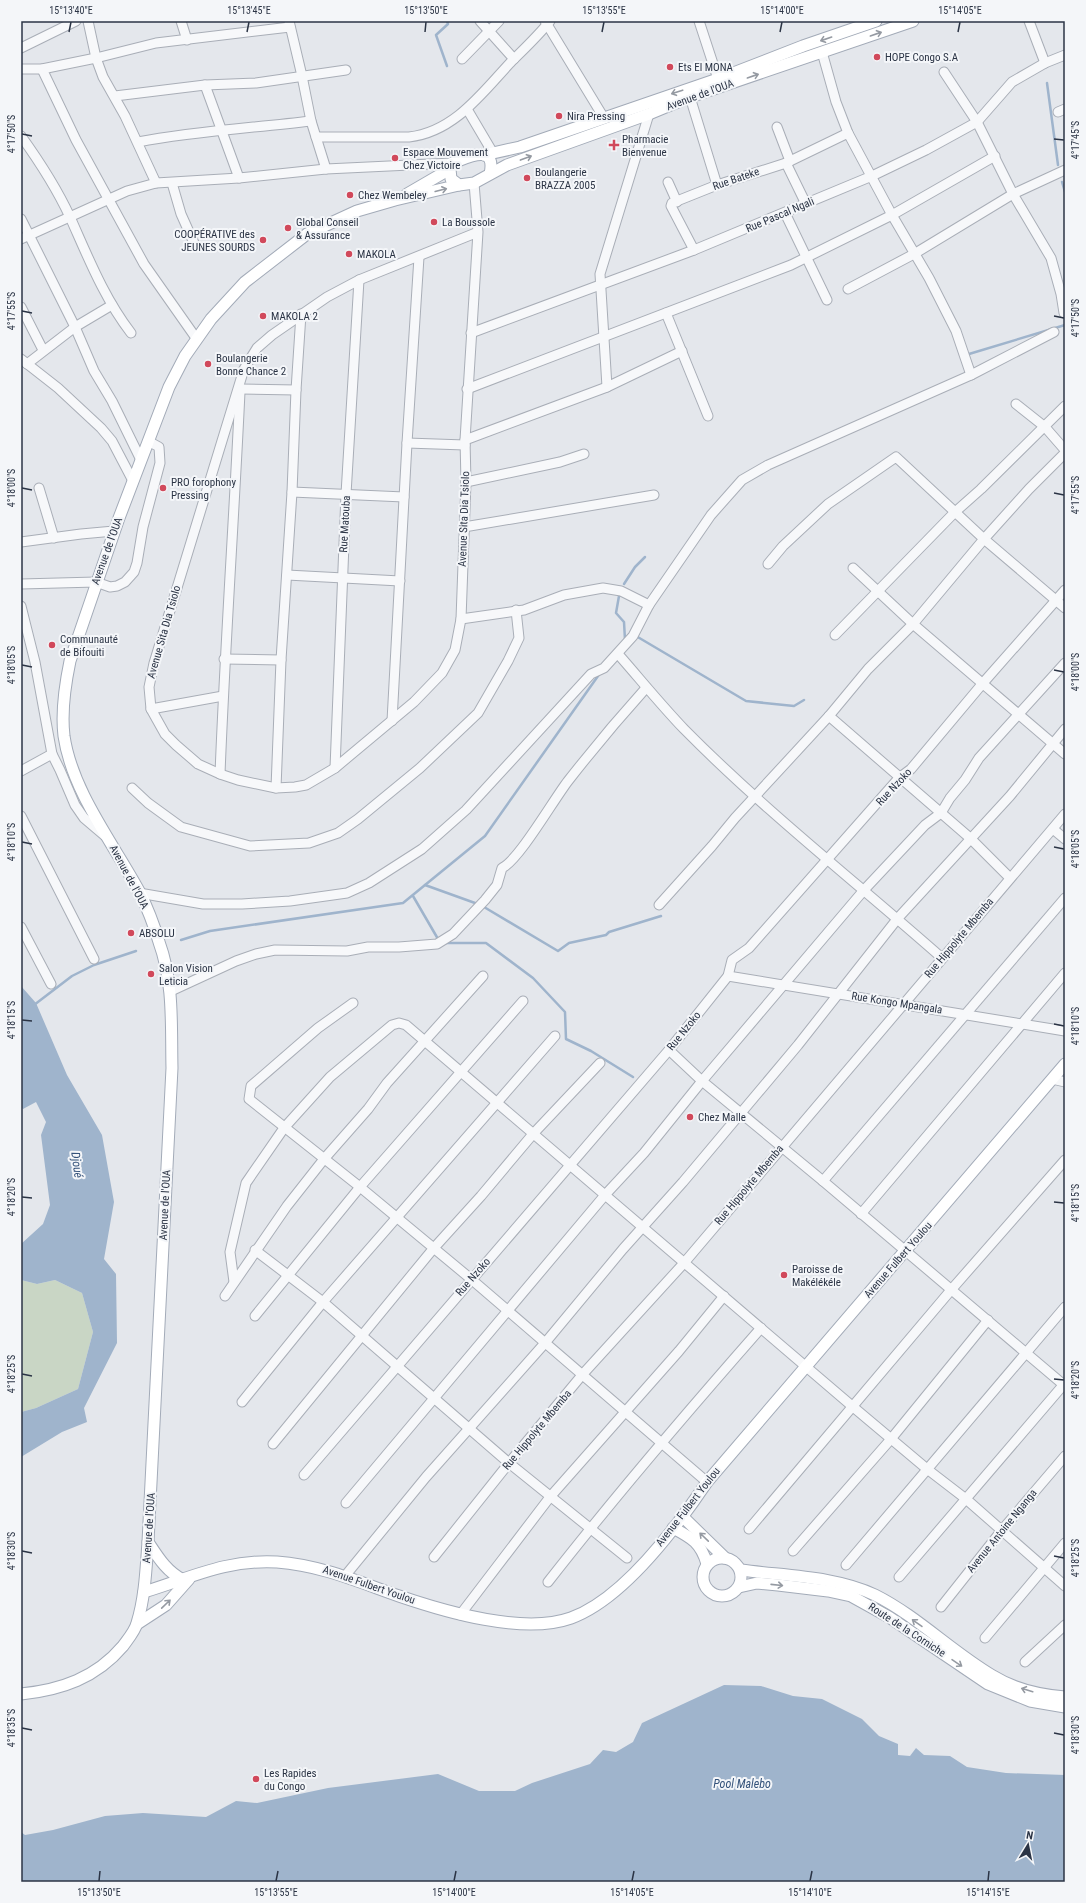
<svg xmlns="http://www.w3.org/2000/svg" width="1086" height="1903" viewBox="0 0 1086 1903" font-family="'Roboto Condensed',sans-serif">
  <rect width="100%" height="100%" fill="#e4e7ec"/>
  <path fill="#c9d6c5" d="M 21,1280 L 37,1284 L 55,1280 L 82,1293 L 93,1332 L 78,1389 L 36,1408 L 21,1412 Z"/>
  <g fill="#9fb4cc">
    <path d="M 21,986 L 36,1003 L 67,1075 L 102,1135 L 114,1202 L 104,1259 L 116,1274 L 117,1343 L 84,1408 L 87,1422 L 62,1432 L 21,1457 L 21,1412 L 36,1408 L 78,1389 L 93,1332 L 82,1293 L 55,1280 L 37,1284 L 21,1280 L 21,1244 L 43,1224 L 50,1205 L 41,1135 L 46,1122 L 36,1102 L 23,1109 L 21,1107 Z"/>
    <path d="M 724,1685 L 761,1686 L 793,1696 L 822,1699 L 862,1719 L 879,1736 L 898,1744 L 898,1755 L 910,1756 L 916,1748 L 924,1755 L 950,1756 L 967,1767 L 1006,1773 L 1065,1775 L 1065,1882 L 21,1882 L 21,1832 L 25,1835 L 53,1830 L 105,1816 L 143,1813 L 206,1817 L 236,1801 L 257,1803 L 328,1788 L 438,1774 L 479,1791 L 515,1791 L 532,1783 L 590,1764 L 603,1750 L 616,1752 L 633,1742 L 642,1723 Z"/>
  </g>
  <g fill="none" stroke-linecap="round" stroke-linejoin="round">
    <g stroke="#9fb4cc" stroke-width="2.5">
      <path d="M 447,21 L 448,24 L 436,35 L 447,66"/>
      <path d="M 1047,83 L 1058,165"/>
      <path d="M 1062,182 L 1065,192"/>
      <path d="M 969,354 L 1065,325"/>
      <path d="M 624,584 L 635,567 L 645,557"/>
      <path d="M 619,596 L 616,613 L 624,622 L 625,640"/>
      <path d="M 636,636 L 746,701 L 794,706 L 804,700 L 799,703"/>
      <path d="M 425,885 L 475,903"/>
      <path d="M 413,896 L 438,939"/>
      <path d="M 484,907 L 558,951 L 569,943 L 606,935 L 609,932 L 661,916"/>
      <path d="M 181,940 L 210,931 L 403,903 L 485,836 L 598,676"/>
      <path d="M 444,943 L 486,943 L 533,978 L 565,1012 L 566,1039 L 591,1051 L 633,1077"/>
      <path d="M 34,1005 L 72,976 L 94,965 L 136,951"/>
    </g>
    <defs>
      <g id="minor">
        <path d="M 88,21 L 96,58 L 103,77 L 125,116 L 156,183"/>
        <path d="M 181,21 L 187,40"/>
        <path d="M 289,21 L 302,76 L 311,121 L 326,169"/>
        <path d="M 480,21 L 514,59"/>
        <path d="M 545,21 L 604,118"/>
        <path d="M 699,21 L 718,79"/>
        <path d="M 1029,21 L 1045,63"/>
        <path d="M 21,48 L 76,21"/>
        <path d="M 822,52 L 836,102 L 848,133 L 892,215 L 929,278 L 956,331 L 971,375"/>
        <path d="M 462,59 L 499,21"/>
        <path d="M 21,69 L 42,69 L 96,58 L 156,43 L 290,27"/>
        <path d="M 42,69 L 76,140 L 144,264 L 196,338"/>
        <path d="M 944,72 L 977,122 L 1013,194 L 1051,258 L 1061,294 L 1064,313"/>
        <path d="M 205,85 L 239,178"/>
        <path d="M 115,96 L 205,85 L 256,83 L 346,70"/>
        <path d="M 690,97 L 717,185"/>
        <path d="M 467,109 L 493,153"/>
        <path d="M 1058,112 L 1065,109"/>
        <path d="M 777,127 L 790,161"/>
        <path d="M 21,136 C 39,161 57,189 70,217 C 88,257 104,298 131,333"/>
        <path d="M 316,137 L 409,137 C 454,132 482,93 510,63 C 524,49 538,36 550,21"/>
        <path d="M 138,142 C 195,131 253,128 311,121"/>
        <path d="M 786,163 L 806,204"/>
        <path d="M 668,182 L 677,202"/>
        <path d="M 172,183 L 181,214 L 194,243"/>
        <path d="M 474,183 L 478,232 L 465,440 L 466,482 L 461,619 L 455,650 L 442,673 L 414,702 L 335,768 L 306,785 L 295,787 L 276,788 L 238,780 L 220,774 L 198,764 L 176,745 L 165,734 L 151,709 L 149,687 L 154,663 L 244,369 L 257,348 L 272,335 L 327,297 L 359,280 L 478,232"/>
        <path d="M 785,213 L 827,300"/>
        <path d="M 21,219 L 75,327 L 94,371 L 112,401 L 141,460"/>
        <path d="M 21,239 L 127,191 L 156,183 L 239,178 L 326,169 L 452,163"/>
        <path d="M 694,250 L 671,206 L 672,203 L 717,185 L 786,163 L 848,133"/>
        <path d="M 848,289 L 914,254 L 1013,194 L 1065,170"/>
        <path d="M 21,307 L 43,350"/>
        <path d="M 666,313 L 708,416"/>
        <path d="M 471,333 L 694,250 L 872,176 L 926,150 L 977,122 L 1012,82 L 1045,63 L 1065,55"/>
        <path d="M 21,359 L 58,388 L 101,428 L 112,441 L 133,481"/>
        <path d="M 27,364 L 75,327 L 112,305"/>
        <path d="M 607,387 L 600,274 L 649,114"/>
        <path d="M 240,389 L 296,390"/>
        <path d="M 467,389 L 791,265 L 892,215 L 995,156"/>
        <path d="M 1016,404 L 1045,427 L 1065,450"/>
        <path d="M 465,440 L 607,387 L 682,351"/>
        <path d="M 407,443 L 465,445"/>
        <path d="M 466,482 L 560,462 L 584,454"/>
        <path d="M 39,488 L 54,538"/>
        <path d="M 292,492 L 404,497"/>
        <path d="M 464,527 L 654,495"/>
        <path d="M 21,542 L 81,534 L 114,531"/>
        <path d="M 768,564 L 783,546 L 828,504 L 896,457 L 984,539 L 1065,608"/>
        <path d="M 853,568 L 913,624 L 1065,754"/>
        <path d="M 287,575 L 400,581"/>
        <path d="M 21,584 L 96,582 L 110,587 L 117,586 L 125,582 L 134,572 L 137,563 L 143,527 L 160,463 L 159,447 L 148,441"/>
        <path d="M 21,606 L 35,662 L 52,754 L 60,770 L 75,805 L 84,818 L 104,835"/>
        <path d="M 461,619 L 524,610 L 564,595 L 603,588 L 621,591 L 649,605"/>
        <path d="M 835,635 L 955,512 L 981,489 L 1065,406"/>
        <path d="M 618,654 C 640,679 661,705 684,729 C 765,811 856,882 942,958"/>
        <path d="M 224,659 L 281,660"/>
        <path d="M 151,709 L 223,696"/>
        <path d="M 829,716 L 970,838 L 1010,878"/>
        <path d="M 392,721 L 407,443 L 419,257"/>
        <path d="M 335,768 L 346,494 L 359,280"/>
        <path d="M 21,771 L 52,754"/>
        <path d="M 220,774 C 225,646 234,519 240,392"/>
        <path d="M 132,788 L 148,803 L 181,827 L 250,846 L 309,843 L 338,833 L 358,819 L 420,768 L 478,713 L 508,661 L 519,638 L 516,610"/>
        <path d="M 276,788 L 281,660 L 292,492 L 296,390 L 301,314"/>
        <path d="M 21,816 L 94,959"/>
        <path d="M 1053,829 L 1065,839"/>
        <path d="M 139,893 L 203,904 L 242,904 L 290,901 L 347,893 L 369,883 L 422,849 L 466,810 L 591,674 L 604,668 L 633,636 L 649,605 L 711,515 L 742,480 L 768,465 L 971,375 L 1054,332"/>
        <path d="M 659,905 L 712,846 L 735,818 L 829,716 L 868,669 L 913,624 L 984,539 L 1029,489 L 1065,453"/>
        <path d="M 21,927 L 51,984"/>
        <path d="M 728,976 L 1065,1031"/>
        <path d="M 171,991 L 236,961 L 256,954 L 275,950 L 347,951 L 368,947 L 399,947 L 437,944 L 453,934 L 485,900 L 497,885 L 502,868 C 519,860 554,799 568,781 C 593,749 619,718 646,688"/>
        <path d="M 353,1003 L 318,1028 L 251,1086 L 249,1099 L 360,1187 L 471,1279 L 707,1482"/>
        <path d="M 669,1050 L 702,1081 L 823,1181 L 1065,1386"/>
        <path d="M 1052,1079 L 1065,1082"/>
        <path d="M 823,1181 L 1065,898"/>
        <path d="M 861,1214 L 1065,973"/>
        <path d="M 255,1250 L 323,1302 L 509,1463 L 627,1558"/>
        <path d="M 234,1282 L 230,1252 L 246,1183 L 284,1128 L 330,1077 L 392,1025 L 399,1023 L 406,1025 L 852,1406 L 927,1469 L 966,1499 L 1065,1586"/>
        <path d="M 225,1296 L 287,1206 L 324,1159 L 368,1109 L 387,1083 L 483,976"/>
        <path d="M 255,1316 L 360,1187 L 523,1001"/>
        <path d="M 242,1402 L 323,1302 L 555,1036"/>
        <path d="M 273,1444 L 433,1249 L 481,1196 L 533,1134 L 600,1063"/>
        <path d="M 304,1475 L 669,1050 L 728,976 L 732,960 L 749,948 L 899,778 L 911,769 L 983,683 L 1065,590"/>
        <path d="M 346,1503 L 605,1195 L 644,1153 L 702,1081 L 864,890 L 925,825 L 941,813 L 950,798 L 965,780 L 979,758 L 1065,663"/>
        <path d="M 749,1529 L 951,1290 L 1065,1160"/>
        <path d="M 793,1551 L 891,1439 L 988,1320"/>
        <path d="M 434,1557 L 509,1463 L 582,1375 L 684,1263 L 1065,814"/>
        <path d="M 846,1565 L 1065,1307"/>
        <path d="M 345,1576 L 426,1477 L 545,1343 L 623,1249 L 683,1182 L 798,1045 L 898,918 L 1010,796 L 1065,729"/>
        <path d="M 899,1577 L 1065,1383"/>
        <path d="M 548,1582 C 616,1495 688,1411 761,1328"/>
        <path d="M 941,1607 L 1002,1530 L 1065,1456"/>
        <path d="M 460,1615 L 550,1497 L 679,1351 L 724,1296"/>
        <path d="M 985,1638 L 1065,1543"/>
        <path d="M 1025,1662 L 1065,1625"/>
      </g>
      <g id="major">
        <path d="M 484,155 L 520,147 L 718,79 L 803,46 L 876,21"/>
        <path d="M 490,174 C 497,141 465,159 452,163 L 450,169 L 451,179 L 459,185 L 474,183 L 507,165 L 649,114 L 690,97 L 913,21"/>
        <path d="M 407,194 L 450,169"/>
        <path d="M 683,1517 L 725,1558"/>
        <path d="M 673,1528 C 692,1538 701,1543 707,1564"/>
        <path d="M 148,1542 C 158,1557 166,1571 183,1580"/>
        <circle cx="722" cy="1577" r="19"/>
        <path d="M 741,1570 C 784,1576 835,1576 875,1595 C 917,1616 952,1652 993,1676 C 1014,1689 1040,1695 1065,1697"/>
        <path d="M 739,1587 L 757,1583 L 778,1585 L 828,1591 L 851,1596 L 889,1617 L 988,1684 L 1030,1701 L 1065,1707"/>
        <path d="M 144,1592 C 190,1578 227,1559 277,1562 C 320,1565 359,1582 399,1596 C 446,1612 523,1635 571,1618 C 623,1599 676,1528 707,1482 L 1065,1064"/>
        <path d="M 137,1624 L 166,1605 L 189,1579"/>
        <path d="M 21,1694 C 61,1690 96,1678 123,1646 C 128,1639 135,1631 137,1623 C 145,1597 146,1569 148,1542 L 172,1068 C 171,1026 174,983 159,942 C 154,925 147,907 139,891 C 113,843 72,791 64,736 C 61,711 65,685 70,661 L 119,518 L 169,387 L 185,356 L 211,319 L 245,282 L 307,234 L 357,211 L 395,200 L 459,185"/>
      </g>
    </defs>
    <use href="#minor" stroke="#a9aeb7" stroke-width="11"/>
    <use href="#major" stroke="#a3abb8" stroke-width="13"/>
    <use href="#minor" stroke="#f7f8fa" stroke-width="9"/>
    <use href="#major" stroke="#fff" stroke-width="11"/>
  </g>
  <defs><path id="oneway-shaft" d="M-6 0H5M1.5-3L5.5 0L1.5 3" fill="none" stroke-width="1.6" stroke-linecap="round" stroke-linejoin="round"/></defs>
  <g stroke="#959aa2">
    <use href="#oneway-shaft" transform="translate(876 34) rotate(-19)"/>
    <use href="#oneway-shaft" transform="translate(826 39) rotate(161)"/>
    <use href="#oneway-shaft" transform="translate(753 76) rotate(-19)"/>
    <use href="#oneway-shaft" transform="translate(677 92) rotate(162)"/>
    <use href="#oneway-shaft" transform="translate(526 158) rotate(-20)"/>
    <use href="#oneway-shaft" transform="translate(441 190) rotate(-14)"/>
    <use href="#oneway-shaft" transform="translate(704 1537) rotate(-136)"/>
    <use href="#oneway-shaft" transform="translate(777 1585) rotate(6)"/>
    <use href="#oneway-shaft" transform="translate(166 1604) rotate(-44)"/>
    <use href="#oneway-shaft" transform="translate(917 1623) rotate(-145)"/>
    <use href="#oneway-shaft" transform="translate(957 1663) rotate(34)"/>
    <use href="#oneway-shaft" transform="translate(1027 1690) rotate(-163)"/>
  </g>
  <path fill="none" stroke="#2b3445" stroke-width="1.5" d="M 69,32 L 71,22M 247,32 L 249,22M 425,32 L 426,22M 602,32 L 604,22M 780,32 L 782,22M 958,32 L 960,22M 22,134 L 32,136M 1054,139 L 1064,140M 22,311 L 32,313M 1054,316 L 1064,318M 22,488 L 32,490M 1054,493 L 1064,495M 22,665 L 32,667M 1054,670 L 1064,672M 22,842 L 32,844M 1054,847 L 1064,849M 22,1020 L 32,1021M 1054,1024 L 1064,1026M 22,1197 L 32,1198M 1054,1202 L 1064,1203M 22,1374 L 32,1376M 1054,1379 L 1064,1380M 22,1551 L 32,1553M 1054,1556 L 1064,1558M 22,1728 L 32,1730M 1054,1733 L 1064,1735M 99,1881 L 100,1871M 276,1881 L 278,1871M 454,1881 L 456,1871M 632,1881 L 634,1871M 810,1881 L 812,1871M 988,1881 L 989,1871"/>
  <g fill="#d1495b" stroke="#f4f6f9" stroke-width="1.5">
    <circle cx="877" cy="57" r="4"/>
    <circle cx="670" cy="67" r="4"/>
    <circle cx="559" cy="116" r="4"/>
    <path d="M612 139h4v4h4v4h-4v4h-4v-4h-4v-4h4z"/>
    <circle cx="395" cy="158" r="4"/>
    <circle cx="527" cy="178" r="4"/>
    <circle cx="350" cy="195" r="4"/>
    <circle cx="434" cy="222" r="4"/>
    <circle cx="288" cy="228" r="4"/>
    <circle cx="263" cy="240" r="4"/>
    <circle cx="349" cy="254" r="4"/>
    <circle cx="263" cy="316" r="4"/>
    <circle cx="208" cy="364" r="4"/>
    <circle cx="163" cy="488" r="4"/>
    <circle cx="52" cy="645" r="4"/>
    <circle cx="131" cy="933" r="4"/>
    <circle cx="151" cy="974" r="4"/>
    <circle cx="690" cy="1117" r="4"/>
    <circle cx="784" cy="1275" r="4"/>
    <circle cx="256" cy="1779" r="4"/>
  </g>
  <g text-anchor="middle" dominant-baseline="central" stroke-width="4" stroke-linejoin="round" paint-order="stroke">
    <g font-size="11" fill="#2b3445" stroke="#f4f6f9" text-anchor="start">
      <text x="885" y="57">HOPE Congo S.A</text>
      <text x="678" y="67">Ets El MONA</text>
      <text x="567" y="116">Nira Pressing</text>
      <text x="622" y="139">Pharmacie<tspan x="622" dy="13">Bienvenue</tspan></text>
      <text x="403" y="152">Espace Mouvement<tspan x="403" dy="13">Chez Victoire</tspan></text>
      <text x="535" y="172">Boulangerie<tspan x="535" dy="13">BRAZZA 2005</tspan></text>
      <text x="358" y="195">Chez Wembeley</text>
      <text x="296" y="222">Global Conseil<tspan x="296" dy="13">&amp; Assurance</tspan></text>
      <text x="442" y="222">La Boussole</text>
      <text x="255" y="234" text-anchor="end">COOPÉRATIVE des<tspan x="255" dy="13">JEUNES SOURDS</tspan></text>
      <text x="357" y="254">MAKOLA</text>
      <text x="271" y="316">MAKOLA 2</text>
      <text x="216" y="358">Boulangerie<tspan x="216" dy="13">Bonne Chance 2</tspan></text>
      <text x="171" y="482">PRO forophony<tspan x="171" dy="13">Pressing</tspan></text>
      <text x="60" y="639">Communauté<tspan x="60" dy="13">de Bifouiti</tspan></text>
      <text x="139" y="933">ABSOLU</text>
      <text x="159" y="968">Salon Vision<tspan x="159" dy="13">Leticia</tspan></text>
      <text x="698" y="1117">Chez Malle</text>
      <text x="792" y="1269">Paroisse de<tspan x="792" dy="13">Makélékéle</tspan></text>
      <text x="264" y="1773">Les Rapides<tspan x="264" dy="13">du Congo</tspan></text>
    </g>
    <g font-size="11" fill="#2b3445" stroke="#f4f6f9">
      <text transform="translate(700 95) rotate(-20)">Avenue de l'OUA</text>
      <text transform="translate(736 179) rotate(-19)">Rue Bateke</text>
      <text transform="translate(780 215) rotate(-23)">Rue Pascal Ngali</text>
      <text transform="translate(464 519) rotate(-88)">Avenue Sita Dia Tsiolo</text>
      <text transform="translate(345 524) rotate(-87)">Rue Matouba</text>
      <text transform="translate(107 551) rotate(-70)">Avenue de l'OUA</text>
      <text transform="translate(164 632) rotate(-74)">Avenue Sita Dia Tsiolo</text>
      <text transform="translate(894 787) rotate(-47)">Rue Nzoko</text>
      <text transform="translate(129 877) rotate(62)">Avenue de l'OUA</text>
      <text transform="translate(959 938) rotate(-50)">Rue Hippolyte Mbemba</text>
      <text transform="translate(897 1003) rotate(9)">Rue Kongo Mpangala</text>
      <text transform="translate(684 1031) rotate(-51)">Rue Nzoko</text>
      <text transform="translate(749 1185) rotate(-50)">Rue Hippolyte Mbemba</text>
      <text transform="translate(165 1205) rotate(-87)">Avenue de l'OUA</text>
      <text transform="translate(898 1260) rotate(-49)">Avenue Fulbert Youlou</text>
      <text transform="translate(473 1277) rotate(-49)">Rue Nzoko</text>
      <text transform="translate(537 1430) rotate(-50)">Rue Hippolyte Mbemba</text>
      <text transform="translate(688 1507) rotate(-52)">Avenue Fulbert Youlou</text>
      <text transform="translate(149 1528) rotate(-86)">Avenue de l'OUA</text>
      <text transform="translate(1002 1531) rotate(-51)">Avenue Antoine Nganga</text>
      <text transform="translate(369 1585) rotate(19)">Avenue Fulbert Youlou</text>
      <text transform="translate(907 1630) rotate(33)">Route de la Corniche</text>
    </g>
    <g font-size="12" font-style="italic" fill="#34527a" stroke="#f4f6f9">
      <text transform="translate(77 1165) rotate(82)">Djoué</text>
      <text x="742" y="1784">Pool Malebo</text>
    </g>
  </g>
  <rect width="1086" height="1903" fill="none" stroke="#f4f6f9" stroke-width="44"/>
  <g transform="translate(1028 1845) rotate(10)" stroke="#f4f6f9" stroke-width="3" paint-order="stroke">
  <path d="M0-3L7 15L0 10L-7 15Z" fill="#2b3445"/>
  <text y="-6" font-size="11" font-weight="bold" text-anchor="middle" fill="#2b3445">N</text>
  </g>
  <rect x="22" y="22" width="1042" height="1859" fill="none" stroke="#2b3445" stroke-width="1.5"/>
  <g font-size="10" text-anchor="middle" fill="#2b3445">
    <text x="71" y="14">15°13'40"E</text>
    <text x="249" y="14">15°13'45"E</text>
    <text x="426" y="14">15°13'50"E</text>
    <text x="604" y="14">15°13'55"E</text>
    <text x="782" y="14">15°14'00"E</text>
    <text x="960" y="14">15°14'05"E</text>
    <text transform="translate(11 134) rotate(-90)" y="4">4°17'50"S</text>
    <text transform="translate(1075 140) rotate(-90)" y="4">4°17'45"S</text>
    <text transform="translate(11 311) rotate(-90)" y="4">4°17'55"S</text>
    <text transform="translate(1075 318) rotate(-90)" y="4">4°17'50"S</text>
    <text transform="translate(11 488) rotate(-90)" y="4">4°18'00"S</text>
    <text transform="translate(1075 495) rotate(-90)" y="4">4°17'55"S</text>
    <text transform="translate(11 665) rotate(-90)" y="4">4°18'05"S</text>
    <text transform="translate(1075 672) rotate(-90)" y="4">4°18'00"S</text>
    <text transform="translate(11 842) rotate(-90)" y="4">4°18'10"S</text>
    <text transform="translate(1075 849) rotate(-90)" y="4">4°18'05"S</text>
    <text transform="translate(11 1020) rotate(-90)" y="4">4°18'15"S</text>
    <text transform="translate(1075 1026) rotate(-90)" y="4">4°18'10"S</text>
    <text transform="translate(11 1197) rotate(-90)" y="4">4°18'20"S</text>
    <text transform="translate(1075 1203) rotate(-90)" y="4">4°18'15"S</text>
    <text transform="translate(11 1374) rotate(-90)" y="4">4°18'25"S</text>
    <text transform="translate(1075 1380) rotate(-90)" y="4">4°18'20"S</text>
    <text transform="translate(11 1551) rotate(-90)" y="4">4°18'30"S</text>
    <text transform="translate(1075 1558) rotate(-90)" y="4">4°18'25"S</text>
    <text transform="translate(11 1728) rotate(-90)" y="4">4°18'35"S</text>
    <text transform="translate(1075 1735) rotate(-90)" y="4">4°18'30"S</text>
    <text x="99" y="1896">15°13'50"E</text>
    <text x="276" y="1896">15°13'55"E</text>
    <text x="454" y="1896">15°14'00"E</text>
    <text x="632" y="1896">15°14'05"E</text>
    <text x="810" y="1896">15°14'10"E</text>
    <text x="988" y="1896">15°14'15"E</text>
  </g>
</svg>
